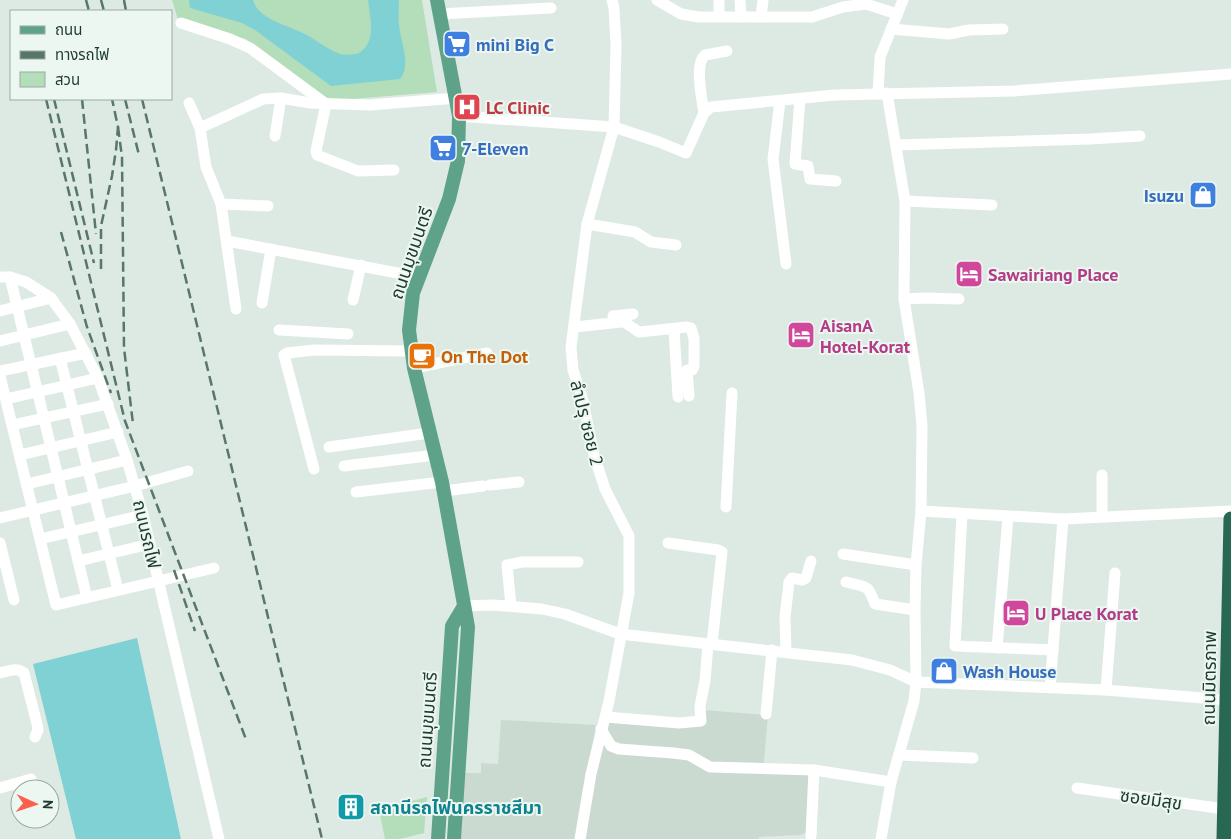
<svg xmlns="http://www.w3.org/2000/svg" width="1231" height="839" viewBox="0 0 1231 839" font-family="'PT Sans','Noto Sans Thai',sans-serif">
  <rect width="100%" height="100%" fill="#ddeae3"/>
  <g fill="#cbdad1">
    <path d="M 703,710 L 768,715 L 763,773 L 811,774 L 809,831 L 801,835 L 759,837 L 759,839 L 586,839 L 595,773 L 609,720 L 695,724 Z"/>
    <path d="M 501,720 L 596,725 L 575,839 L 459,839 L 463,773 L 481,773 L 481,763 L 498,764 Z"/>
  </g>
  <g fill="#b4ddba">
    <path d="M 172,0 L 422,0 L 437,92 L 327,101 L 283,71 L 246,39 L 178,20 Z"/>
    <path d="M 427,797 L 424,833 L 400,839 L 385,839 L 379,810 Z"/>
  </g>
  <g fill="#80d1d4">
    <path d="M 189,0 L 253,0 C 258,19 287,25 303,33 C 315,39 327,49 340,54 C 344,55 355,55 359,53 C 377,42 370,18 368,0 L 399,0 C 399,8 398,16 399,24 C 400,41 412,65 400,79 L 331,86 L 255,30 L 242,23 L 190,8 Z"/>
    <path d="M 137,638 L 181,839 L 76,839 L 33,664 Z"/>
  </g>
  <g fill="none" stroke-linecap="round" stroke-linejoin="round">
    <g stroke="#fff" stroke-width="11">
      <path d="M 657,0 L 681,14 L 699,17 L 812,17 L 843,7 L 866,4 L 897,14"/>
      <path d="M 719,0 L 719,16"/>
      <path d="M 740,0 L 741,17"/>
      <path d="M 439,14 L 551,8"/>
      <path d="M 761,17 L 763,0"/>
      <path d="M 181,23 L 230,39 L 250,48 L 326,104 L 316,151 L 317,155 L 358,171 L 394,170"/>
      <path d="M 891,29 L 949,34 L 969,30 L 1003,29"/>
      <path d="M 878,93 L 880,57 L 903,0"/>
      <path d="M 800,99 L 795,164 L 808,166 L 810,179 L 836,181"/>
      <path d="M 780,101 L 773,159 L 786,264"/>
      <path d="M 189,103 L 200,128 L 206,167 L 221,204 L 236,309"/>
      <path d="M 704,113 C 702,99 694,64 705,55 L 727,51"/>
      <path d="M 459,116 L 614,127 L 659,142 L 686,153 L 704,113 L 711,107 L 835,95 L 1014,91 L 1231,74"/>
      <path d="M 200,128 L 263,99 L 281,98 L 310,103 L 370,105 L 457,98"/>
      <path d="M 275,136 L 281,98"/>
      <path d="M 896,145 L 1090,139 L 1140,136"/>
      <path d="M 905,201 L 992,205"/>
      <path d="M 221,204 L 268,206"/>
      <path d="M 587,224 L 635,232 L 651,242 L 676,245"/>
      <path d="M 227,241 L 419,277"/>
      <path d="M 0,277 L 10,277 L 26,282 L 51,298 L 70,324 L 98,378 L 127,460 L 143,515 L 219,839"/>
      <path d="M 10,277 L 87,598"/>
      <path d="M 904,299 L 925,298 L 959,299"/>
      <path d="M 353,300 L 361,265"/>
      <path d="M 262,303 L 271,249"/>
      <path d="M 0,311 L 51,298"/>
      <path d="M 613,316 L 633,314"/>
      <path d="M 575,327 L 621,322 L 624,322 L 639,332 L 687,327 L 691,328 L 694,338 L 694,366 L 692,370 L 687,370 L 689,396"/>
      <path d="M 674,329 L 678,397"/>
      <path d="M 279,330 L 348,334"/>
      <path d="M 0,341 L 70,324"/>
      <path d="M 60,358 L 118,590"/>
      <path d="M 414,368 L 487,353"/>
      <path d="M 0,371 L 86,353"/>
      <path d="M 0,376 L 56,605 L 214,568"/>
      <path d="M 6,399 L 98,378"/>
      <path d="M 12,425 L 108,404"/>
      <path d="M 329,447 L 429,433"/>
      <path d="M 20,455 L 118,432"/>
      <path d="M 344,466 L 436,455"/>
      <path d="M 314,469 L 284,355 L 287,353 L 314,350 L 411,351"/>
      <path d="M 27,484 L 127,460"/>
      <path d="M 490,485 L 519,482"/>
      <path d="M 444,491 L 483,486"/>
      <path d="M 356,492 L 442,482"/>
      <path d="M 726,507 L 732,393"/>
      <path d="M 921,511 L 1063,519 L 1231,511"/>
      <path d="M 962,514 L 955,646 L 1053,650"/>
      <path d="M 1102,516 L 1102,475"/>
      <path d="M 0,518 L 135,486 L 188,471"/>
      <path d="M 40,539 L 143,515"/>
      <path d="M 0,543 L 14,600"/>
      <path d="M 668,543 L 718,550 L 722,552 L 712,644"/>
      <path d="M 843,554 L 916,565"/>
      <path d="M 78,561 L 150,544"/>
      <path d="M 846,582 C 868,588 867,583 875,604 L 915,610"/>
      <path d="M 464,606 L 493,605 L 542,609 L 565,614 L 620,634 L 852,660 L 890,670 L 916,682 L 1106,690 L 1227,700"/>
      <path d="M 511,606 L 507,565 L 522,562 L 578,562"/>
      <path d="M 997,648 L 1008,517"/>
      <path d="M 786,652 L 785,617 L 789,582 L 792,578 L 802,580 L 806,578 L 811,561"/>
      <path d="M 0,673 C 9,671 16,667 24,673 L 37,724 L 38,730 L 35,737"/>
      <path d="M 1050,688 L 1063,519"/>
      <path d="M 1106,690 L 1115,573"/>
      <path d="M 766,714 L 772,650"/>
      <path d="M 606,717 L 679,723 L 701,721 L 700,706 L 705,681 L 708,644"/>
      <path d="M 601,729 L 611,746 L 619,749 L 673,753 L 689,755 L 710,767 L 814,770 L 891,782"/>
      <path d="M 899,755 L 973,758"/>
      <path d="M 0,788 L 31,779"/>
      <path d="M 1077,788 L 1224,809"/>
      <path d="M 811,836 L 814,770"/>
      <path d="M 580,839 L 591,774 L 609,701 L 629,593 L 629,536 L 605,489 L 594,455 L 583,401 L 573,370 L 571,347 L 587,224 L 614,127 L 616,45 L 614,8 L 612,0"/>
      <path d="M 881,839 L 891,782 L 914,701 L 916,682 L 915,610 L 916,565 L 921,511 L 922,426 L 919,393 L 904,299 L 905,201 L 887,93"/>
    </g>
    <g stroke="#5ea389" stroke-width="14">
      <path d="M 437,0 L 459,116 L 458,161 L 449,199 L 413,293 L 409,330 L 414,368 L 442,482 L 468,627 L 454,839"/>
      <path d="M 438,839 L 452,626 L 464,606"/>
    </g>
    <path stroke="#286853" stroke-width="15" d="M 1224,839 L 1231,519"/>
    <g stroke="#58766a" stroke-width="2.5" stroke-dasharray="10 5" stroke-linecap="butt">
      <path d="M 86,0 L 89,11"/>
      <path d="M 101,0 L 104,11"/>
      <path d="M 124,0 L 126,11"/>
      <path d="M 46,99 L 125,421 L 247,742"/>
      <path d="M 54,99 L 94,263"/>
      <path d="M 82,99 L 96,234"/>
      <path d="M 125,99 L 139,155"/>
      <path d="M 142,99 L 322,839"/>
      <path d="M 118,127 L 122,157 L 124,348 L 133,424"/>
      <path d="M 61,232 L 87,327 L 111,393"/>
      <path d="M 101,269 L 101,226 L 112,176 L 116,150 L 118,127 L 112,99"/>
      <path d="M 174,570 L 195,631"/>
    </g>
  </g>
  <defs>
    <symbol id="supermarket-square" viewBox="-11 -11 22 22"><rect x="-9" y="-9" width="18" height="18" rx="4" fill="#3f7fe0" stroke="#edf7f1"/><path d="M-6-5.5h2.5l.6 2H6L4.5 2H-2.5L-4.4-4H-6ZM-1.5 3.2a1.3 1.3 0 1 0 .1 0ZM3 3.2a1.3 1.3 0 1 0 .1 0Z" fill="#fff"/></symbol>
    <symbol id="hospital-square" viewBox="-11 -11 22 22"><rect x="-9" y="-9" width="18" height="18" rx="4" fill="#e0444e" stroke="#edf7f1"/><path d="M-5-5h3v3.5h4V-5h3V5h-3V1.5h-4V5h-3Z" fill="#fff"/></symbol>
    <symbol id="shop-square" viewBox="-11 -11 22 22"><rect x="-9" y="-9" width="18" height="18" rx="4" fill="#3f7fe0" stroke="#edf7f1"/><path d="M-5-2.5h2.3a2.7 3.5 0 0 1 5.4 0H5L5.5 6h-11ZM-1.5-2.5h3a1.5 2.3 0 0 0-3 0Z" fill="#fff"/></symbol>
    <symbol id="hotel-square" viewBox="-11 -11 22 22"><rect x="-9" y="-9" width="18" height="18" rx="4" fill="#d1479c" stroke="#edf7f1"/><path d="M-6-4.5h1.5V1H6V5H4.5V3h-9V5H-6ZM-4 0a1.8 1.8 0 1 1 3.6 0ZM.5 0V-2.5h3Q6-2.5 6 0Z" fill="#fff"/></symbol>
    <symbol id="cafe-square" viewBox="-11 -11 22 22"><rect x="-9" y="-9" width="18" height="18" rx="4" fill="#e8710a" stroke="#edf7f1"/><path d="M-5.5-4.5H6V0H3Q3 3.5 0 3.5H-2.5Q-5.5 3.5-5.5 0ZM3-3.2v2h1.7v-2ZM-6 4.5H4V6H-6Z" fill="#fff"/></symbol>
    <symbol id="building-square" viewBox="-11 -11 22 22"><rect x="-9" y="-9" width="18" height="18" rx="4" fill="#0f9aa8" stroke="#edf7f1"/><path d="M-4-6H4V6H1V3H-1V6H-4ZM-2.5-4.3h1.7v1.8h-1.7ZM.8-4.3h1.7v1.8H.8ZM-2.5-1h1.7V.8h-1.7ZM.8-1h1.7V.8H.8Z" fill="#fff"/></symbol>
  </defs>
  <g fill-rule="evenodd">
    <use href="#supermarket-square" x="441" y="28" width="32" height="32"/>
    <use href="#hospital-square" x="451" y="91" width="32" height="32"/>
    <use href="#supermarket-square" x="427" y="132" width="32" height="32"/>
    <use href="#shop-square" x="1187" y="179" width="32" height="32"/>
    <use href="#hotel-square" x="953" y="258" width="32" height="32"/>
    <use href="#hotel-square" x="785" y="319" width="32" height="32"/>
    <use href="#cafe-square" x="406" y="340" width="32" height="32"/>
    <use href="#hotel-square" x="1000" y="597" width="32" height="32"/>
    <use href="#shop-square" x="928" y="655" width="32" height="32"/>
    <use href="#building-square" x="335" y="791" width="32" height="32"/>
  </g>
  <g text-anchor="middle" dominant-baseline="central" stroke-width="4" stroke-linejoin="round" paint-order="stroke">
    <g font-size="18" font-weight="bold" fill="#366cbe" stroke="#edf7f1" text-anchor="start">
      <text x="476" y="44">mini Big C</text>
      <text x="462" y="148">7-Eleven</text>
      <text x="1184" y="195" text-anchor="end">Isuzu</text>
      <text x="963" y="671">Wash House</text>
    </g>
    <g font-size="18" font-weight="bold" fill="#be3a42" stroke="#edf7f1" text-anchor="start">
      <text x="486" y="107">LC Clinic</text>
    </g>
    <g font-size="18" fill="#1e3a2f" stroke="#edf7f1">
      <text transform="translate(411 253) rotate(-71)">ถนนมุขมนตรี</text>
      <text transform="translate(587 423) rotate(76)">ลำปรุ ซอย 2</text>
      <text transform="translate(147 534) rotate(77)">ถนนรถไฟ</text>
      <text transform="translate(1209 678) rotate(-89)">ถนนมิตรภาพ</text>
      <text transform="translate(427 720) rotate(-86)">ถนนมุขมนตรี</text>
      <text transform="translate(1151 799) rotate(8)">ซอยมีสุข</text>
    </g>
    <g font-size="18" font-weight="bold" fill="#b23c85" stroke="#edf7f1" text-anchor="start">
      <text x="988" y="274">Sawairiang Place</text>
      <text x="820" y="325">AisanA<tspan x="820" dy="21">Hotel-Korat</tspan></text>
      <text x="1035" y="613">U Place Korat</text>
    </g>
    <g font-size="18" font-weight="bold" fill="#c56008" stroke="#edf7f1" text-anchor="start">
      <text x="441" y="356">On The Dot</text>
    </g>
    <g font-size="18" font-weight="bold" fill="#0d838f" stroke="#edf7f1" text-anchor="start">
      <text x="370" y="807">สถานีรถไฟนครราชสีมา</text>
    </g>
  </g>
  <rect x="10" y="10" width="162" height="90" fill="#edf7f1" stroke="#9aaba3"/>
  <rect x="20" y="26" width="25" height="8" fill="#5ea389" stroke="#9aaba3"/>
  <text x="55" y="35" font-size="15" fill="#1e3a2f">ถนน</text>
  <rect x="20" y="51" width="25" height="8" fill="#58766a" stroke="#9aaba3"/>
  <text x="55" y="60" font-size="15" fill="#1e3a2f">ทางรถไฟ</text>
  <rect x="20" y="72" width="25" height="15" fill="#b4ddba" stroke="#9aaba3"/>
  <text x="55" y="85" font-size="15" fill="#1e3a2f">สวน</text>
  <g transform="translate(35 804) rotate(93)"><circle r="24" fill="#edf7f1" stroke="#9aaba3"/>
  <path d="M0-4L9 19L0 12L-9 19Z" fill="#fa604b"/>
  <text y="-8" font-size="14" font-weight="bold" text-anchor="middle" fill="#1e3a2f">N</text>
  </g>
</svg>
